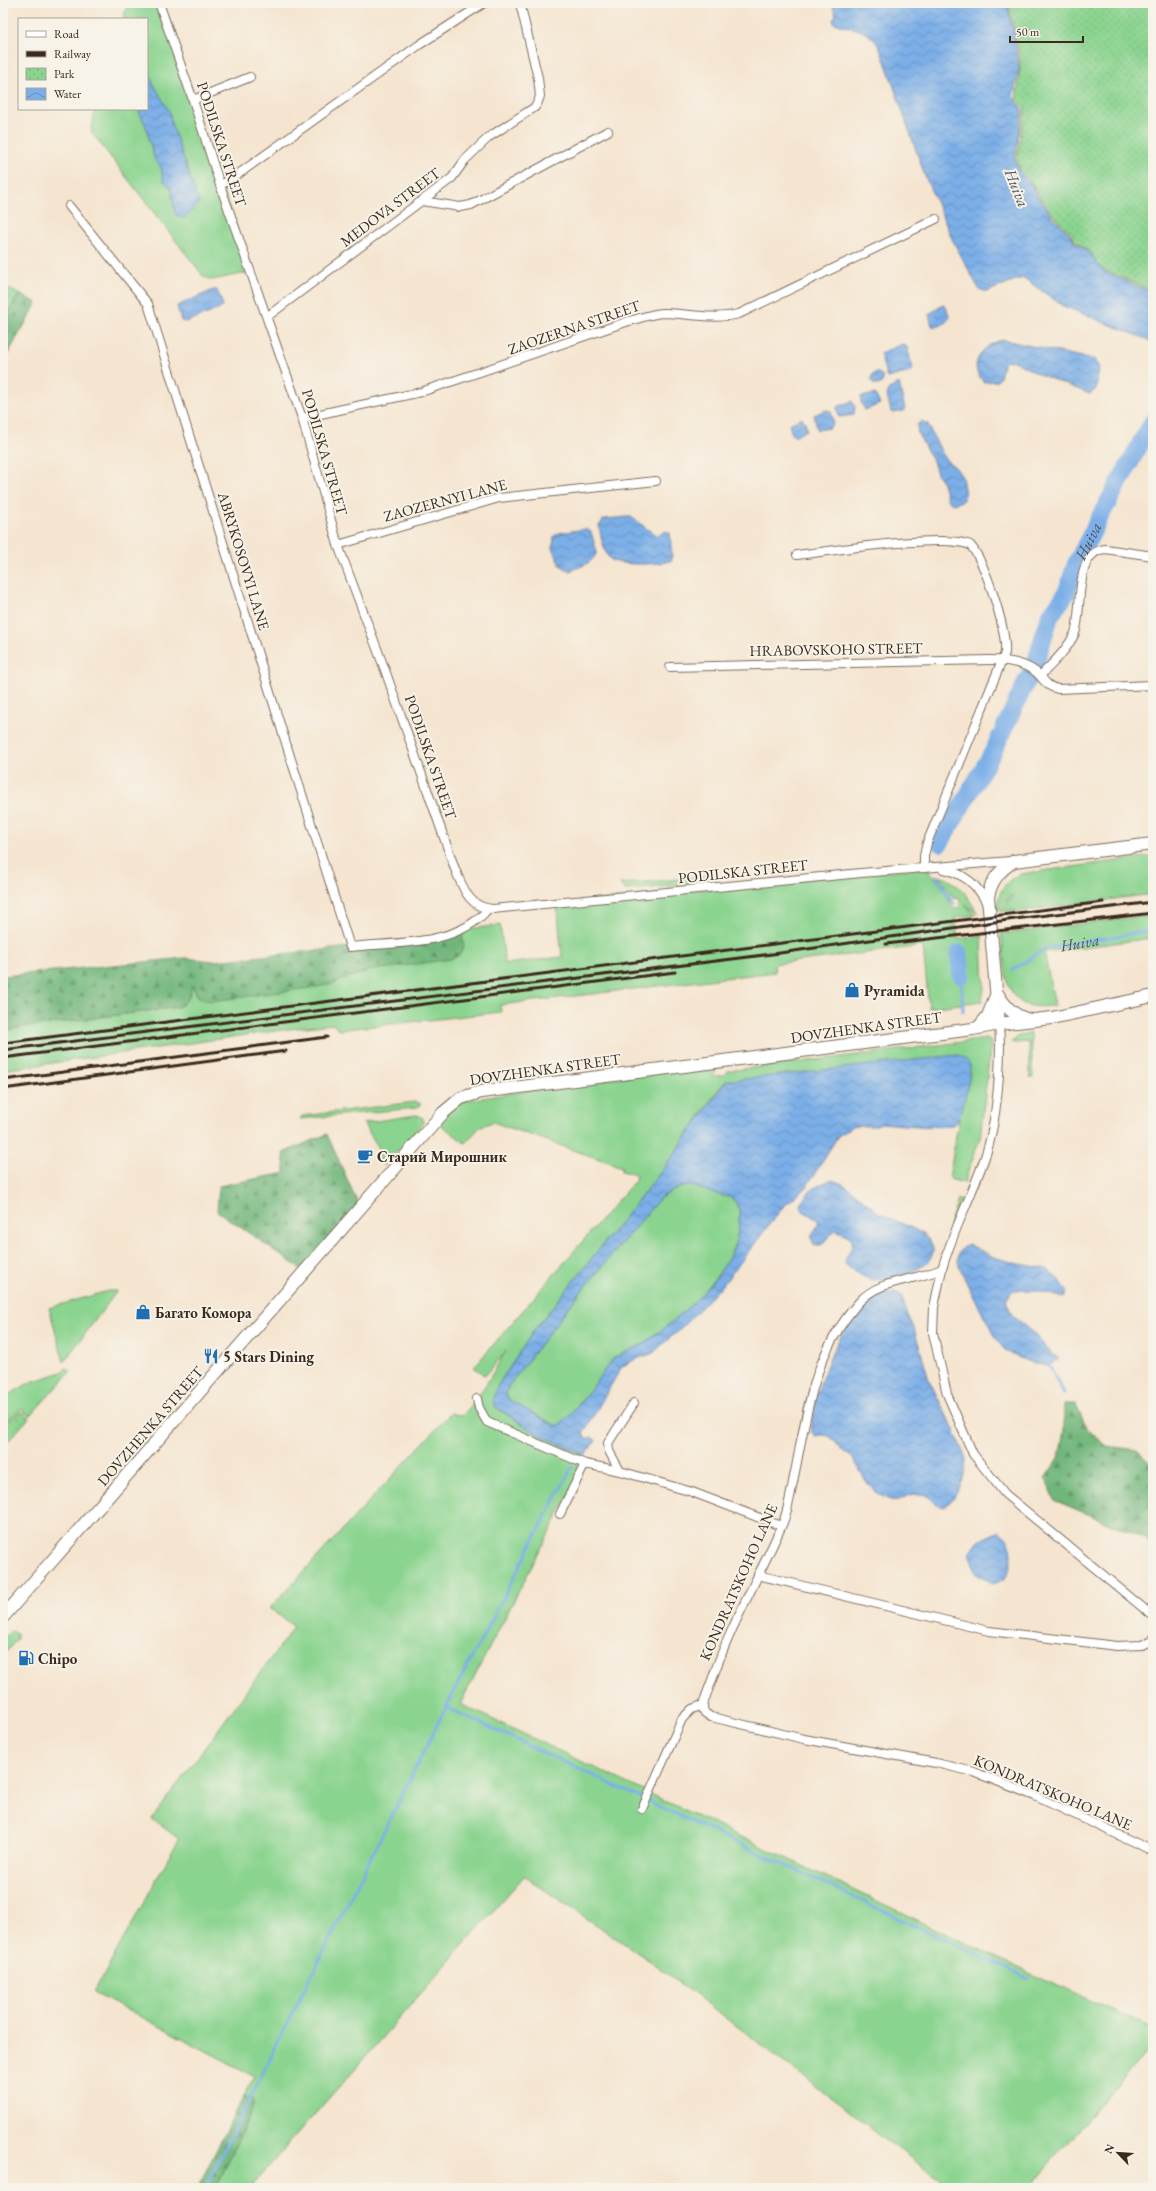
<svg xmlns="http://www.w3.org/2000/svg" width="1156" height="2191" viewBox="0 0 1156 2191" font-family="'EB Garamond',serif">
  <defs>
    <pattern id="forest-firs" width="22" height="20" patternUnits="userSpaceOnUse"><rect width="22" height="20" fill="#70b67a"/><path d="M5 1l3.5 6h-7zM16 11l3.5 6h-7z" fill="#5d9463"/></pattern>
    <pattern id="park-dots" width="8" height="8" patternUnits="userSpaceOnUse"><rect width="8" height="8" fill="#8bd490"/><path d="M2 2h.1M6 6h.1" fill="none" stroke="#79b67c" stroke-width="1.8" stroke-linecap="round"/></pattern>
    <pattern id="water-waves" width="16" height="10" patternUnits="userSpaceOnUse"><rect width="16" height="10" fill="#7bafe8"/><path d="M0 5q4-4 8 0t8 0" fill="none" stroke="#668fbb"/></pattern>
  </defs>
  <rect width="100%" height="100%" fill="#f7f3e8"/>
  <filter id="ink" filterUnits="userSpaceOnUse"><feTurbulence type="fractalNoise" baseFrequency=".025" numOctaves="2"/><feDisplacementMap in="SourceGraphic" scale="8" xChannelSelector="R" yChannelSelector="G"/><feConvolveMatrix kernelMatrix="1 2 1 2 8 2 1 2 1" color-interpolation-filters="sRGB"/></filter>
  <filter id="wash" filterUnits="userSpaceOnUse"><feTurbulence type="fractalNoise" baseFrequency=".012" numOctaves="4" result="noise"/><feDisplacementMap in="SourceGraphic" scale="16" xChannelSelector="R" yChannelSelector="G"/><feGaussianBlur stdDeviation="0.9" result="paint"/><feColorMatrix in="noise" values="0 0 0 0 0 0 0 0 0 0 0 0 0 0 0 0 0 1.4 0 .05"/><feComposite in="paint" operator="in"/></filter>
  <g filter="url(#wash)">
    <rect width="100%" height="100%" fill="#f5e5d0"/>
    <g fill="#8bd490" stroke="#637f57">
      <path d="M 128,3 L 159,3 L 251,272 L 212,280 L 204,277 L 92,133 L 91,126 L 96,109 L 147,109 L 147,19 L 123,19 Z"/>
      <path d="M 3,286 L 37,303 L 3,362 Z"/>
      <path d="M 1153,856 L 1153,894 L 1014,912 L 1014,910 L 1000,912 L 1012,896 L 1011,895 L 997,912 C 997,894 1004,881 1020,874 Z"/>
      <path d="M 924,868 C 937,878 948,893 952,908 L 960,908 L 960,898 L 953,897 L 938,876 C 958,880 968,897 978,914 L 965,904 L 975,915 L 955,918 L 958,939 L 982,936 L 984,988 L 982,1001 L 929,1008 L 923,946 L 774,964 L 775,972 L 500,1005 L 501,1012 L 338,1030 L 333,1024 L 289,1029 L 3,1070 L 3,1030 L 178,1007 L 192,985 L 197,996 L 456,957 L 461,953 L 463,934 L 461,930 L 500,925 L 505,964 L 562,957 L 557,904 Z"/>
      <path d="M 717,876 L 713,882 L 629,890 L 625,890 L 620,884 Z"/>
      <path d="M 1153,915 L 1153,938 L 1044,952 L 1055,1005 C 1001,1016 1007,973 1001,934 Z"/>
      <path d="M 1031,1033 L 1033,1078 L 1030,1078 L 1029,1042 L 1014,1043 L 1012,1042 L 1018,1036 Z"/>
      <path d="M 987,1039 L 991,1042 L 980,1138 L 964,1183 L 949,1179 L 959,1118 L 729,1080 L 721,1086 L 661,1172 L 535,1329 L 498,1385 L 494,1406 L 497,1408 L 537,1434 L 584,1455 L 585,1464 L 460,1704 L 1042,1979 L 1153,2028 L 1153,2044 L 1028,2188 L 950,2188 L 659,1967 L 524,1876 L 250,2188 L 216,2188 L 254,2105 L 253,2099 L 249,2096 L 243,2098 L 254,2076 L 94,1992 L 179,1839 L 152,1819 L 294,1627 L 270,1608 L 451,1413 L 462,1416 L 477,1399 L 506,1351 L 485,1376 L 474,1367 L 632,1184 L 634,1184 L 636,1174 L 621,1171 L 622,1167 L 493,1122 L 481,1126 L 465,1143 L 436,1121 L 455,1102 L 722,1062 L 712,1077 L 723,1075 L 727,1071 Z"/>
      <path d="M 415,1102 L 420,1103 L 420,1105 L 415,1108 L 300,1119 L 302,1116 Z"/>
      <path d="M 416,1115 L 423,1118 L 423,1123 L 384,1166 L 378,1157 L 382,1153 L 363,1123 Z"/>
      <path d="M 688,1186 C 703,1187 715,1196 730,1197 C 740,1204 740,1212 739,1223 C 737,1271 681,1316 646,1342 C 636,1350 623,1351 613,1359 C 601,1374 572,1421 557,1426 L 509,1400 L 506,1394 L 509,1385 L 579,1294 L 660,1198 L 678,1188 Z"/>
      <path d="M 958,1199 L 961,1201 L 952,1223 L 949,1225 Z"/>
      <path d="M 108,1291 L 117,1291 L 64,1362 L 49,1308 Z"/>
      <path d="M 66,1368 L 71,1371 L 30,1416 L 21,1409 L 8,1420 L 3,1416 L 3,1398 L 31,1382 L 62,1372 Z"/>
      <path d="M 11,1631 L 17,1633 L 17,1639 L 7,1651 L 3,1652 L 3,1639 Z"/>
    </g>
    <g fill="url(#forest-firs)" stroke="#56704c">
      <path d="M 19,294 L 37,303 L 3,362 L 3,323 Z"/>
      <path d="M 461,930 L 464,947 L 459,955 L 451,959 L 368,971 L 331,984 L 317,987 L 212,1001 L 200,999 L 192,985 C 190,996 188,1002 178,1007 L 3,1030 L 3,976 L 185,958 L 214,961 L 420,940 Z"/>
      <path d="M 327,1134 L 360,1208 L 305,1272 L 217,1211 L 219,1186 L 285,1173 L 283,1153 Z"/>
      <path d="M 1064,1404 L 1076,1404 L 1088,1430 L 1107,1446 L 1137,1450 L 1153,1466 L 1153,1553 L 1150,1542 L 1141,1536 L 1056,1501 L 1045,1478 L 1059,1458 L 1064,1431 Z"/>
      <path d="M 249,2096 L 253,2099 L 254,2105 L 216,2188 L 197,2188 L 243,2098 Z"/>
    </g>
    <g fill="url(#park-dots)" stroke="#637f57">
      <path d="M 1008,3 L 1153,3 L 1153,291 L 1104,270 L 1099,266 L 1090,252 L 1075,241 L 1073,236 L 1053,215 L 1035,190 L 1030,180 L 1020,170 L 1017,158 L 1025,109 L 1016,99 L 1020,69 L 1020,56 Z"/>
      <path d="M 21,1411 L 29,1418 L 3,1447 L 3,1426 Z"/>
    </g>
    <g fill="url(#water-waves)" stroke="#5b6c83" fill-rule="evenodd">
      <path d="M 829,3 L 1007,3 L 1018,56 L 1019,69 L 1013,97 L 1023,110 L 1015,158 L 1019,171 L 1031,183 L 1034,191 L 1052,216 L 1072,237 L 1074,242 L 1089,252 L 1103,271 L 1153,293 L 1153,342 L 1063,306 L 1024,278 L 1015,280 L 987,292 L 979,289 L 953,241 L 925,176 L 881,50 C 869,28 856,30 834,23 L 833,20 L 836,15 L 833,6 Z"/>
      <path d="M 147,64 L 153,83 L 170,113 L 171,122 L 199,203 L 184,219 L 175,214 L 171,189 L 163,180 L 161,167 L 155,161 L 145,124 L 138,109 L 147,109 Z"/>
      <path d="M 213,290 L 217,290 L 223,305 L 220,309 L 186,322 L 181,321 L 177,306 Z"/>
      <path d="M 943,305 L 946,307 L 950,318 C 945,323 939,329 932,326 L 929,314 Z"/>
      <path d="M 1004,340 L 1096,360 L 1099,369 L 1096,389 L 1090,394 L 1085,392 L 1036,373 L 1012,360 L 1004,362 L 1000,377 L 997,381 L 984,382 C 965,366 984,342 1004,340 Z"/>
      <path d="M 903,344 L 907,347 L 913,369 L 911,372 L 887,378 L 880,353 Z"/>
      <circle cx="877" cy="379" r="6"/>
      <path d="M 899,383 L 905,409 L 903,411 L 893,413 L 891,411 L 887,396 L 888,390 Z"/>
      <path d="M 875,394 L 880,404 L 865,410 L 861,402 L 861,397 Z"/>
      <path d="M 852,401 L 855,406 L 854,415 L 839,417 L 837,407 Z"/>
      <path d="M 826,410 L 831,411 L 833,424 L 829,428 L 817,430 L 814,415 Z"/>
      <path d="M 802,418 L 805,421 L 807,430 L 795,436 L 792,435 L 789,424 Z"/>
      <path d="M 921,421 L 928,424 L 931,432 L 946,460 L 956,468 L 962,477 L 965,495 L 962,501 L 953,504 L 948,501 L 943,483 L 937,474 L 933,461 L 918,434 L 917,425 Z"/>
      <path d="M 627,517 L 631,517 L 657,536 L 666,531 L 670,533 L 672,560 C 664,565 617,566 610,559 C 603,551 601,536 599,526 L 604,519 Z"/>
      <path d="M 585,529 L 591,532 L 597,552 C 592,564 581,566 570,571 L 560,565 L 553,548 L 554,536 L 559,533 Z"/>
      <path d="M 958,1055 C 963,1057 968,1060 970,1065 C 972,1072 961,1120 955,1124 C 941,1130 897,1124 881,1123 L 874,1126 L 853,1126 L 838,1136 L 807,1186 L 783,1207 L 722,1286 L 682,1327 L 653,1353 L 629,1362 L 621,1368 L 583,1434 L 586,1439 L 591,1437 L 596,1440 L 585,1455 L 537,1434 L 494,1406 L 493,1398 L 498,1385 L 535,1329 L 661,1172 L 726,1081 ZM 688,1186 C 703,1187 715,1196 730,1197 C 740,1204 740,1212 739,1223 C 737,1271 681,1316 646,1342 C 636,1350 623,1351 613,1359 C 601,1373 571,1421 556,1426 L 509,1400 L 506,1394 L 509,1385 L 579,1294 L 660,1198 L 678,1188 Z"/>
      <path d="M 830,1180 C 848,1182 864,1202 878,1212 C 893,1222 917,1226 929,1240 C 949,1264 891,1283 874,1280 C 864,1279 852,1270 845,1264 C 845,1253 860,1243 847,1235 C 843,1233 839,1231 835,1230 L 821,1245 L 814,1245 L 811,1237 L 818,1225 L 818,1220 L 803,1211 L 800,1204 L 812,1189 Z"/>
      <path d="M 968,1244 L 994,1257 L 1014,1263 L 1047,1269 L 1059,1279 L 1067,1291 L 1064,1298 L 1034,1290 L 1013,1290 L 1006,1300 L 1012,1315 L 1033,1332 L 1047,1349 L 1059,1359 L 1047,1366 C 1032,1362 1016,1359 1004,1349 C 998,1344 958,1270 958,1261 C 957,1253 961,1248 968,1244 Z"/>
      <path d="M 894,1292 L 900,1294 L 902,1297 L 906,1311 L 914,1328 L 929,1380 L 954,1430 L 966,1459 L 965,1469 L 959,1489 L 953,1499 L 944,1507 C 934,1506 931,1494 920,1494 C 899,1493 900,1511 875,1491 C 865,1483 861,1471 854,1460 C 851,1456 846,1454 842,1450 C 831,1439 833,1433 815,1436 L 812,1433 C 809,1400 836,1334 859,1310 C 869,1300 880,1295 894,1292 Z"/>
      <path d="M 999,1531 C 1017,1543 1014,1563 1004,1579 L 994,1584 L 975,1573 L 970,1552 L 978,1541 Z"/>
    </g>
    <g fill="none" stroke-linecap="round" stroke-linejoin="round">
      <g stroke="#7bafe8" stroke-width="3">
        <path d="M 936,876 L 954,904"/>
        <path id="s1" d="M 1013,970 L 1046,948 L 1153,930"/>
        <path d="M 961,975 L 963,1011"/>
        <path d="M 1047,1362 L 1064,1393"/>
        <path d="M 446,1707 L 1029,1979"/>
        <path d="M 205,2188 L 446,1707 L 572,1467"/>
      </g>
      <g stroke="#7bafe8" stroke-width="18">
        <path id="s2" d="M 1035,665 L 1050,616 L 1066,594 L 1076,564 L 1101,515 L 1153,421"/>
        <path d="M 940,843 L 993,752 L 1030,674"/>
        <path d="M 959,953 L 961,975"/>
      </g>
    </g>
  </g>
  <g filter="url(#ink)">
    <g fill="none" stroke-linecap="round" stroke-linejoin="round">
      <defs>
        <g id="street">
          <path d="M 159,3 L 193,100 L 220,185 L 302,418 L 338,545 L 385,670 L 455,869 C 463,888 469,908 493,909 L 861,873 L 1011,861"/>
          <path d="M 193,100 L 250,77"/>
          <path d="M 220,185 L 230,180 L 419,45 L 484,3"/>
          <path d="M 422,201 L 460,207 L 471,205 L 608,131"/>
          <path d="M 69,206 L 148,304 L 350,947 C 394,942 457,947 488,909"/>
          <path d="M 268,316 L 452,178 L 465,160 L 489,137 L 535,107 L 538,102 L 540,96 L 538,78 L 520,3"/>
          <path d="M 302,418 L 421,392 L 629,321 C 641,318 653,313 665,313 C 690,314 715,320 739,314 L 936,219"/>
          <path d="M 338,545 L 499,498 L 656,481"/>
          <path d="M 797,555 C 831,551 944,533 970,545 C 985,561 1007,630 1005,653 L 927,843 L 924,856 L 924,868"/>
          <path d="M 670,667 L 990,660 C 1005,660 1024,663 1036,672 C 1044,679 1046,687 1058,689 L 1153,685"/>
          <path d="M 1040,676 C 1053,663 1067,650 1075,633 C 1083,611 1073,552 1105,549 L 1153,556"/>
          <path d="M 943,869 C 963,873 978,885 987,904"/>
          <path d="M 999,1024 C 1002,1060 997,1123 985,1157 C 972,1195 953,1231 942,1269 C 915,1281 879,1279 859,1302 C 813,1354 808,1408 795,1472 C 791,1490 789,1509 782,1525 C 759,1577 730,1626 712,1680 C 709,1689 703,1700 703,1709 L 705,1713 L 711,1717 L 804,1739 L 936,1763 L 974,1772 L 1035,1796 L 1153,1851"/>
          <path d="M 942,1269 L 934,1307 L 933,1333 L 947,1394 L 973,1454 L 1005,1494 L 1153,1616"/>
          <path d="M 477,1399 L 479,1408 L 487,1422 L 585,1464 L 620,1471 L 692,1492 L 781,1526"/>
          <path d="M 620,1471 L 609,1451 L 608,1443 L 634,1403"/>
          <path d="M 560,1514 L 585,1464"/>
          <path d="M 758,1575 L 989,1631 L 1117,1646 L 1142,1645 L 1153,1639"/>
          <path d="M 642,1809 L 682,1719 L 692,1709 L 703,1705"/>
        </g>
        <g id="secondary">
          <path d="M 997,993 C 1005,1007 1014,1016 1030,1020"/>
          <path d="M 999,1024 L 988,897 C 991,880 1000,870 1014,861 L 1153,844"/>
          <path d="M 978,1028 L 988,1016 L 995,998"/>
          <path d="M 3,1617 L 443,1113 L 461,1098 L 481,1092 L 973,1029 L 999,1024 L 1052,1018 L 1153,996"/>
        </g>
      </defs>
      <use href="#street" stroke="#7c6b5c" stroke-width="10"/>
      <use href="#secondary" stroke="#7c6b5c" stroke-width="14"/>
      <use href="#street" stroke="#fff" stroke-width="8"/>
      <use href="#secondary" stroke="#fff" stroke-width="12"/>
      <g stroke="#3b2a1e" stroke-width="3">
        <path d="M 886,944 L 1153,913"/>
        <path d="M 3,1043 L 1103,902"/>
        <path d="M 3,1050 L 780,953 L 1015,919 L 1153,902"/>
        <path d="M 3,1058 L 675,972"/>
        <path d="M 3,1080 L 327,1037"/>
        <path d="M 3,1089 L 286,1051"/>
      </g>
    </g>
  </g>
  <defs>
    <symbol id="shop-bare" viewBox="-9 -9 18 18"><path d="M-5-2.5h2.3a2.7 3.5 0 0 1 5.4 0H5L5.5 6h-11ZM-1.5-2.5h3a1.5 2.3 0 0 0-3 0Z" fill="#1f6fb2" stroke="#f7f3e8" stroke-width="2.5" paint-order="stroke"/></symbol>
    <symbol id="cafe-bare" viewBox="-9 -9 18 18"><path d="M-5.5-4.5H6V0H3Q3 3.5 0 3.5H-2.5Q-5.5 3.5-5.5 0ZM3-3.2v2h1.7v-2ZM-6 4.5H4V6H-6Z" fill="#1f6fb2" stroke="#f7f3e8" stroke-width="2.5" paint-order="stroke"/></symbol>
    <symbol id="restaurant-bare" viewBox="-9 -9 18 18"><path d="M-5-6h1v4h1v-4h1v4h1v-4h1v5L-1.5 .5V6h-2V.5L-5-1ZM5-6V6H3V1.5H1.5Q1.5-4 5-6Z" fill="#1f6fb2" stroke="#f7f3e8" stroke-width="2.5" paint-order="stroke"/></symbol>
    <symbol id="fuel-bare" viewBox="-9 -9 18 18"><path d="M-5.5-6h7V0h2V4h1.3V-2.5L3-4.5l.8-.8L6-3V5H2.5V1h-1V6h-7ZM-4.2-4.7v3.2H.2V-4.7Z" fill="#1f6fb2" stroke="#f7f3e8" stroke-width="2.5" paint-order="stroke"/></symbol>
  </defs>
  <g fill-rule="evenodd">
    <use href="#shop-bare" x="841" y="979" width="22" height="22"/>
    <use href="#cafe-bare" x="354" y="1145" width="22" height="22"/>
    <use href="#shop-bare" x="132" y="1301" width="22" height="22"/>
    <use href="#restaurant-bare" x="200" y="1345" width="22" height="22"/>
    <use href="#fuel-bare" x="15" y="1647" width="22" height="22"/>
  </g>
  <g text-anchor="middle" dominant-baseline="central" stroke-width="4" stroke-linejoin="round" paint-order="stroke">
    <g font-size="15" fill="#3b2a1e" stroke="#f7f3e8">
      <text transform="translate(222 144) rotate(72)">PODILSKA STREET</text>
      <text transform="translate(390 207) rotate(-37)">MEDOVA STREET</text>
      <text transform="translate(574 327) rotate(-19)">ZAOZERNA STREET</text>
      <text transform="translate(325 452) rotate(74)">PODILSKA STREET</text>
      <text transform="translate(445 500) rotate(-15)">ZAOZERNYI LANE</text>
      <text transform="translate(244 561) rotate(73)">ABRYKOSOVYI LANE</text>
      <text transform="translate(836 649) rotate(-1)">HRABOVSKOHO STREET</text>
      <text transform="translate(431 757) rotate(71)">PODILSKA STREET</text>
      <text transform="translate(743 871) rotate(-6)">PODILSKA STREET</text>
      <text transform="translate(866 1027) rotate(-8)">DOVZHENKA STREET</text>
      <text transform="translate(545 1069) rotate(-8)">DOVZHENKA STREET</text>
      <text transform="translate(150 1426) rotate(-49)">DOVZHENKA STREET</text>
      <text transform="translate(738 1582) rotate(-66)">KONDRATSKOHO LANE</text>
      <text transform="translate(1053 1792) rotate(23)">KONDRATSKOHO LANE</text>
    </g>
    <g font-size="15" font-weight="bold" fill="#3b2a1e" stroke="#f7f3e8" text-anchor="start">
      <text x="864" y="990">Pyramida</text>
      <text x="377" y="1156">Старий Мирошник</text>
      <text x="155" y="1312">Багато Комора</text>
      <text x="223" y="1356">5 Stars Dining</text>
      <text x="38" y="1658">Chipo</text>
    </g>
    <g font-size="16" font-style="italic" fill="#4e525b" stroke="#f7f3e8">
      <text transform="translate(1017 188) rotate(68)">Huiva</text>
      <text stroke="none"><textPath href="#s2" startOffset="136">Huiva</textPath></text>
      <text stroke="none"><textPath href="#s1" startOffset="74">Huiva</textPath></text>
    </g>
  </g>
  <rect width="1156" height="2191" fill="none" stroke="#f7f3e8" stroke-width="16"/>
  <rect x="18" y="18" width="130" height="92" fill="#f7f3e8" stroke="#aca397"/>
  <rect x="26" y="31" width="20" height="6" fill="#ffffff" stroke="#aca397"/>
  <text x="54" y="38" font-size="12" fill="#3b2a1e">Road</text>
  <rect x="26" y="51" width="20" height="6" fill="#3b2a1e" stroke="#aca397"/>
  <text x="54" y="58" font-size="12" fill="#3b2a1e">Railway</text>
  <rect x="26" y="68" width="20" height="12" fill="url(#park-dots)" stroke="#aca397"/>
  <text x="54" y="78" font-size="12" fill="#3b2a1e">Park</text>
  <rect x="26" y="88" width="20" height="12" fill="url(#water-waves)" stroke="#aca397"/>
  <text x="54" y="98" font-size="12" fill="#3b2a1e">Water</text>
  <g transform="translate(1118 2153) rotate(295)" stroke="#f7f3e8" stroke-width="3" paint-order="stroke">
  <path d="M0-3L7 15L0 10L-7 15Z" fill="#3b2a1e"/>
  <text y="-6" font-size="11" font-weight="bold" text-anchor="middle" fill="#3b2a1e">N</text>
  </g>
  <path d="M1010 36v6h73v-6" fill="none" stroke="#3b2a1e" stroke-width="2"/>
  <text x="1016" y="36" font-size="12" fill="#3b2a1e" stroke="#f7f3e8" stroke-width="3" paint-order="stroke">50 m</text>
</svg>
